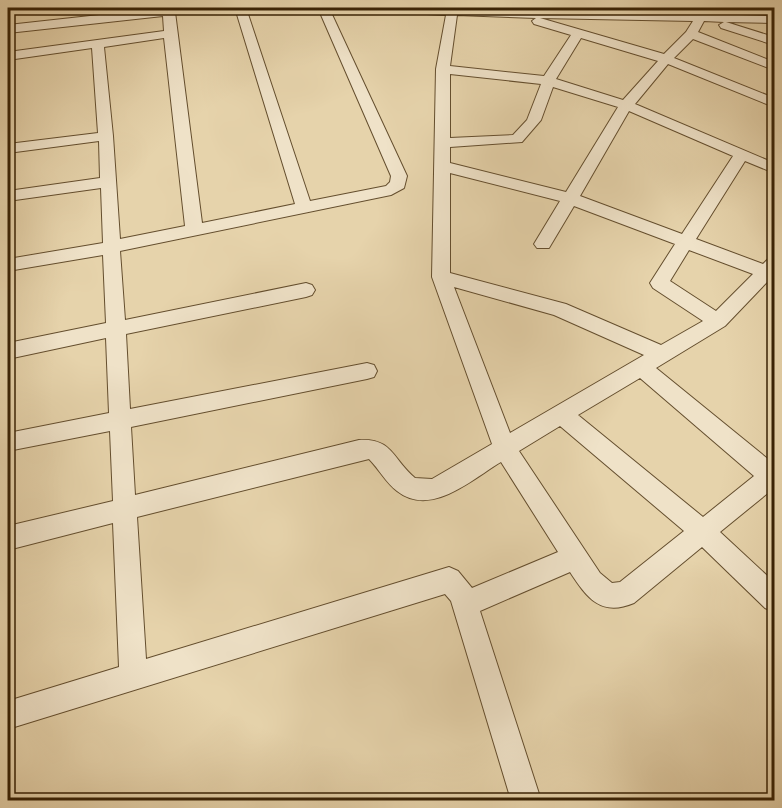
<svg xmlns="http://www.w3.org/2000/svg" width="782" height="808" viewBox="0 0 782 808" font-family="Vollkorn,serif">
  <rect width="100%" height="100%" fill="#e6d3ab"/>
  <filter id="stains"><feTurbulence type="fractalNoise" baseFrequency=".00333" numOctaves="4"/><feColorMatrix values="0 0 0 0 .2 0 0 0 0 .09 0 0 0 0 .02 0 0 0 .5 -.17"/></filter>
  <radialGradient id="worn" r=".72"><stop offset=".6" stop-color="#630" stop-opacity="0"/><stop offset="1" stop-color="#630" stop-opacity=".3"/></radialGradient>
  <g fill="none" stroke-linecap="round" stroke-linejoin="round">
    <defs>
      <path id="street" d="M 163,8 L 173,8 L 175,12 L 202,223 L 295,204 L 235,8 L 246,8 L 310,201 L 386,186 L 390,182 L 391,176 L 318,8 L 329,8 L 407,176 L 404,188 L 391,195 L 120,251 L 125,320 L 306,283 L 312,285 L 315,290 L 312,295 L 306,297 L 126,334 L 130,409 L 367,363 L 374,365 L 377,371 L 374,377 L 367,379 L 131,427 L 135,495 L 359,440 C 393,438 392,459 415,478 L 432,479 L 492,444 L 432,277 L 436,69 L 446,15 L 368,11 L 363,8 L 693,14 L 691,8 L 701,8 L 705,14 L 774,16 L 774,23 L 726,22 L 774,37 L 774,45 L 721,28 L 719,25 L 724,22 L 704,21 L 698,32 L 774,62 L 774,70 L 693,39 L 674,58 L 774,98 L 774,107 L 668,64 L 635,104 L 774,163 L 774,173 L 745,161 L 696,239 L 763,264 L 768,259 L 774,257 L 774,281 L 769,280 L 725,326 L 656,368 L 774,464 L 774,488 L 720,532 L 774,582 L 774,612 L 765,608 L 702,547 L 634,603 C 601,617 587,598 570,572 L 480,611 L 541,800 L 511,800 L 451,601 L 445,594 L 8,729 L 8,701 L 119,667 L 113,523 L 8,550 L 8,526 L 113,501 L 110,431 L 8,451 L 8,433 L 109,413 L 106,338 L 8,359 L 8,343 L 106,323 L 103,255 L 8,271 L 8,259 L 103,243 L 101,188 L 8,201 L 8,191 L 100,178 L 99,141 L 8,153 L 8,144 L 98,133 L 92,48 L 8,60 L 8,52 L 164,31 L 163,16 L 8,33 L 8,25 ZM 457,15 L 536,18 L 532,21 L 534,24 L 571,35 L 544,76 L 450,66 ZM 540,18 L 693,21 L 686,32 L 664,54 ZM 164,38 L 185,226 L 120,239 L 113,136 L 104,47 ZM 581,38 L 658,61 L 623,100 L 556,79 ZM 450,74 L 541,84 L 527,120 L 513,135 L 450,138 ZM 553,87 L 618,107 L 566,192 L 450,163 L 450,147 L 522,142 L 541,120 ZM 629,111 L 733,156 L 682,234 L 580,196 ZM 450,173 L 560,201 L 534,244 L 537,248 L 549,248 L 574,206 L 675,244 L 650,283 L 653,288 L 703,321 L 661,345 L 566,304 L 450,273 ZM 689,250 L 753,274 L 716,311 L 670,281 ZM 454,287 L 554,315 L 644,355 L 510,433 ZM 640,378 L 754,476 L 703,517 L 578,415 ZM 560,426 L 684,531 L 620,582 L 612,583 L 600,573 L 519,451 ZM 369,459 C 379,469 386,483 397,491 C 431,518 472,479 501,462 L 558,552 L 472,588 L 458,571 L 449,567 L 146,659 L 137,517 Z"/>
    </defs>
    <use href="#street" stroke="#644e2e" stroke-width="2"/>
    <use href="#street" fill="#efe2c8" fill-rule="evenodd"/>
  </g>
  <rect width="782" height="808" fill="none" stroke="#e6d3ab" stroke-width="30"/>
  <rect x="9" y="9" width="764" height="790" fill="none" stroke="#382205" stroke-width="3"/>
  <rect x="15" y="15" width="752" height="778" fill="none" stroke="#382205" stroke-width="1.5"/>
  <rect width="100%" height="100%" filter="url(#stains)"/>
  <rect width="100%" height="100%" fill="url(#worn)"/>
</svg>
